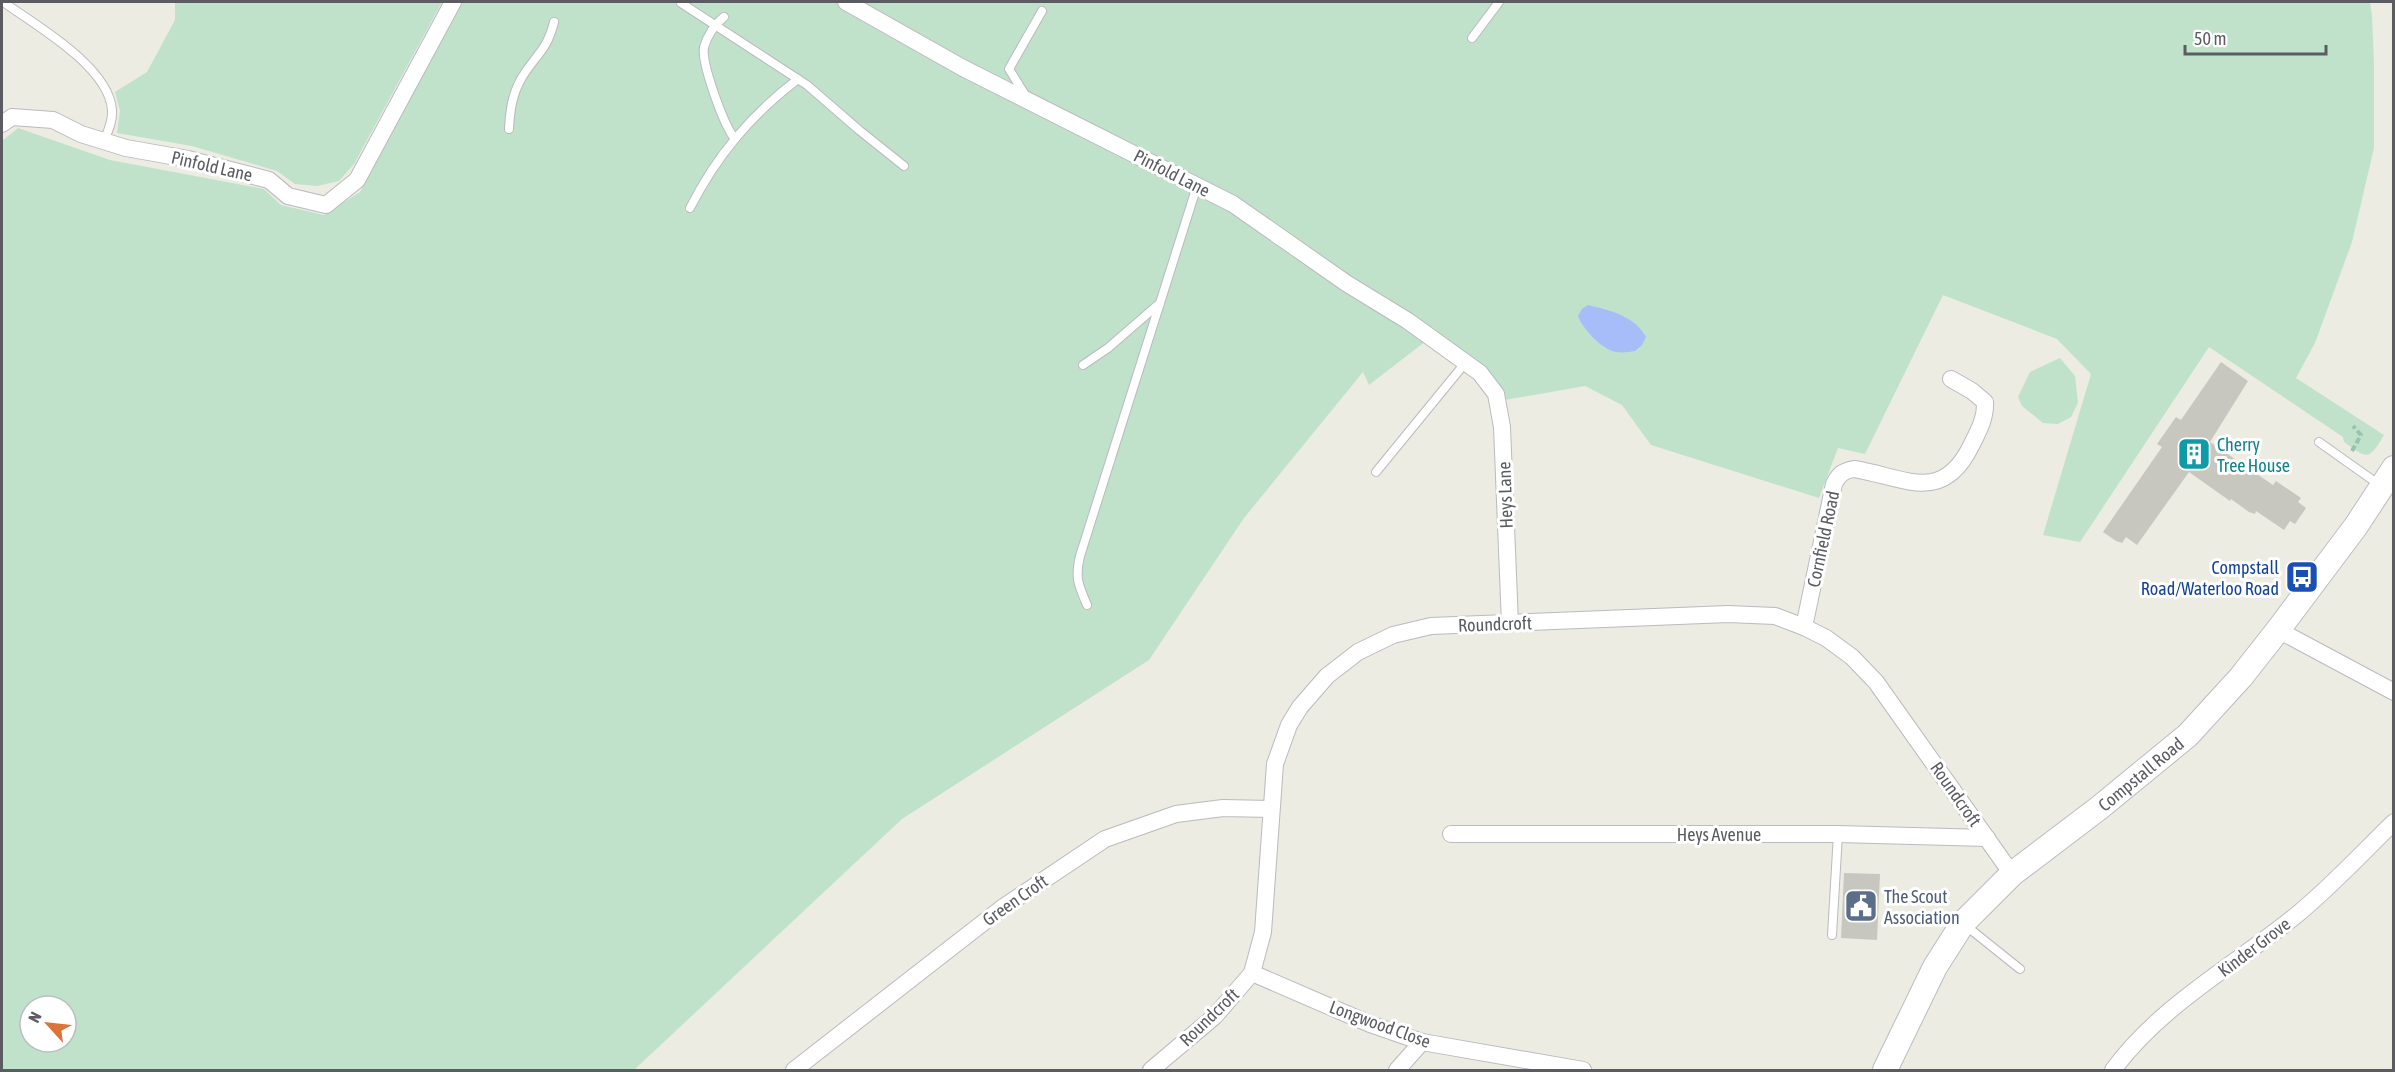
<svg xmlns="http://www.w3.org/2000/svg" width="2395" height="1072" viewBox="0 0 2395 1072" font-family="'Asap Condensed',sans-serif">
  <rect width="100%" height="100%" fill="#ecece2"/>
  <g fill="#c0e2ca" fill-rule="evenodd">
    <path d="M 175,2 L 442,2 L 354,164 L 339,181 L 317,186 L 295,184 L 277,171 L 192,146 L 117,133 L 120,111 L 115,92 L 147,72 L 175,20 Z"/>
    <path d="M 462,2 L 2370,2 L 2372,16 L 2374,65 L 2374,148 L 2352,242 L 2315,343 L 2296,378 L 2384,435 C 2369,461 2367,459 2344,442 L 2343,437 L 2209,347 L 2080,542 L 2043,535 L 2091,374 L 2057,339 L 1943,295 L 1865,454 L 1838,448 L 1819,498 L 1651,445 L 1622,405 L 1585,386 L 1505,400 L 1426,341 L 1369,385 L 1363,372 L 1244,518 L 1149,660 L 902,819 L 634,1070 L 2,1070 L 2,141 L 18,128 L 110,160 L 264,189 L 281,205 L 324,215 L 360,192 ZM 30,1006 L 66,1006 L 66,1042 L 30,1042 Z"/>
    <path d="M 2060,358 L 2075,376 L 2078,403 L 2071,417 L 2058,424 L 2043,423 L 2022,406 L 2018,397 L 2030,372 Z"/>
  </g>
  <path fill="#a6bdf9" d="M 1588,305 C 1609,310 1635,316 1646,337 L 1642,345 L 1635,351 C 1629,352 1622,353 1616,352 C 1601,349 1583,329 1578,316 L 1582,309 Z"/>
  <g fill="#c8c7bf">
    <path d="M 2221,362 L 2248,381 L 2210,442 L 2273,485 L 2276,481 L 2301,498 L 2298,502 L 2306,508 L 2295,524 L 2290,521 L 2284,530 L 2256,511 L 2255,514 L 2249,512 L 2231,499 L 2230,501 L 2189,472 L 2137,545 L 2126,537 L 2122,543 L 2116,541 L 2103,532 L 2162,447 L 2157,444 L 2176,417 L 2181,420 Z"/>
    <path d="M 1844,873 L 1880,874 L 1877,940 L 1841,938 Z"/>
  </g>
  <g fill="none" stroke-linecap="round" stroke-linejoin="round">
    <defs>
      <g id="service">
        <path d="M 3,2 C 36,25 109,67 112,110 C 113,121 108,131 104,141"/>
        <path d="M 681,3 L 807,85 L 859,130 L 904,166"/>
        <path d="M 724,17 C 715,24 707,36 704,47 C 701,63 724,126 735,139"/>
        <path d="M 1472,38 L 1499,2"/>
        <path d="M 1025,99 L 1024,93 L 1009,69 L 1042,11"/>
        <path d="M 509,129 C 510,111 512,95 521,79 C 535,55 547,51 554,22"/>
        <path d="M 690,208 C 717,155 751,115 798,79"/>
        <path d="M 1083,365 L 1108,348 L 1160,303"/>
        <path d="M 2319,442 L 2381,486"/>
        <path d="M 1376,472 L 1466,362"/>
        <path d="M 1087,605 C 1078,584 1075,578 1080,556 L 1197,186"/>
        <path d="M 1965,925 L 2020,969"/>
        <path d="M 1832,935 L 1838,834"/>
      </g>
      <g id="minor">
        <path d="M 846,2 L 963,68 L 1233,204 L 1346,283 L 1408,321 L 1480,373 L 1496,394 L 1502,427 L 1510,624"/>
        <path d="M 2,124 L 12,117 L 53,120 L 81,134 L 126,148 L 188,159 L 269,180 L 288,196 L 326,205 L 357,180 L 453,2"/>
        <path d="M 1804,627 L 1834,484 C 1839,474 1843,471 1854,469 C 1904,477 1942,505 1971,446 C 1978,432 1986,418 1985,402 L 1972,391 L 1951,379"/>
        <path d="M 2278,630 L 2394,692"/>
        <path d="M 1451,834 L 1838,834 L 1987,838"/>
        <path d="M 1252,973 L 1370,1024 L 1422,1042 L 1583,1070"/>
        <path d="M 794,1070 L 1002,908 L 1105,839 L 1176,814 L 1223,808 L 1271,809"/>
        <path d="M 1151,1070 L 1215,1016 L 1252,973 L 1263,932 L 1275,764 L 1289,725 L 1300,707 L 1327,676 L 1358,652 L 1393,635 L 1431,626 L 1728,614 L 1775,616 L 1804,627 L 1826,638 L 1852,657 L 1876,682 L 2012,874"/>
        <path d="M 1397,1070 L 1422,1042"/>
        <path d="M 2113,1070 C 2160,1006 2233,966 2294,917 C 2330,888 2361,854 2394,822"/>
      </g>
      <g id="secondary">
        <path id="s1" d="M 1885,1070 L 1935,967 L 1963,923 L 2012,874 L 2099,808 L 2188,735 L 2241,677 L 2278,630 L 2356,526 L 2394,468"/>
      </g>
    </defs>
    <use href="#service" stroke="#babac0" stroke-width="10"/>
    <use href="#minor" stroke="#babac0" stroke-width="18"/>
    <use href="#secondary" stroke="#bbbcc3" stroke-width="26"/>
    <path stroke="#9ac2b1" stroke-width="4" stroke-dasharray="6 3" stroke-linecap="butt" d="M 2352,451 L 2361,435 L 2353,426"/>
    <use href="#service" stroke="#fff" stroke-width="8"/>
    <use href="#minor" stroke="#fff" stroke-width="16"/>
    <use href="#secondary" stroke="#fff" stroke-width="24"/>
  </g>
  <defs>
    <symbol id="building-square" viewBox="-11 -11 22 22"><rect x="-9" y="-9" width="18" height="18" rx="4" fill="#0f9aa8" stroke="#fff"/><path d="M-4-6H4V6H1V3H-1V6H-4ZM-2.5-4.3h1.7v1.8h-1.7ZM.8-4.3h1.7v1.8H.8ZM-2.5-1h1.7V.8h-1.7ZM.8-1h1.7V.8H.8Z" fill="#fff"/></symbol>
    <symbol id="bus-square" viewBox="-11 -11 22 22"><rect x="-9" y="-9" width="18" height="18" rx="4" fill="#1a4fb4" stroke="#fff"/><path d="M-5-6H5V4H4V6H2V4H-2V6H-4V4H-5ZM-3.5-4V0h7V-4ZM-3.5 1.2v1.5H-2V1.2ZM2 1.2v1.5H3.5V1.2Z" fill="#fff"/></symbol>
    <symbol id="civic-square" viewBox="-11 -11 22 22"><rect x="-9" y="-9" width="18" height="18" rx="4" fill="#5c6f8a" stroke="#fff"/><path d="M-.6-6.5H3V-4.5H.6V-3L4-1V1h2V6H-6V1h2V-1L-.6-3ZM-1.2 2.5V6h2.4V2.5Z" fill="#fff"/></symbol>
  </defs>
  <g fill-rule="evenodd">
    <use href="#building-square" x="2175" y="435" width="38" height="38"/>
    <use href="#bus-square" x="2283" y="558" width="38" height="38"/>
    <use href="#civic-square" x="1842" y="887" width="38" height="38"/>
  </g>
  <g text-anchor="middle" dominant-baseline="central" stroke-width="6" stroke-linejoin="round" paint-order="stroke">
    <g font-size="18" fill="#5b5c62" stroke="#fff">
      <text transform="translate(212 166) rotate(13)">Pinfold Lane</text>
      <text transform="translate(1172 173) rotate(27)">Pinfold Lane</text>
      <text transform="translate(1505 495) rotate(-92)">Heys Lane</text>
      <text transform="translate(1823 539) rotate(-78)">Cornfield Road</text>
      <text transform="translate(1495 624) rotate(-2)">Roundcroft</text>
      <text stroke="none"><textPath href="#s1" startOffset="399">Compstall Road</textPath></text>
      <text transform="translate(1956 794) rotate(55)">Roundcroft</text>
      <text x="1719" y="834">Heys Avenue</text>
      <text transform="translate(1015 900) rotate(-35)">Green Croft</text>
      <text transform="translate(2254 947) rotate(-37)">Kinder Grove</text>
      <text transform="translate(1209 1017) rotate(-44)">Roundcroft</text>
      <text transform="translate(1380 1024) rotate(20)">Longwood Close</text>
    </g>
    <g font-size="18" fill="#0d838f" stroke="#fff" text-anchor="start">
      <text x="2217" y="444">Cherry<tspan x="2217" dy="21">Tree House</tspan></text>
    </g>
    <g font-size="18" fill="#164399" stroke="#fff" text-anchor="end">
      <text x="2279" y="567">Compstall<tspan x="2279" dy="21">Road/Waterloo Road</tspan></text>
    </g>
    <g font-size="18" fill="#4e5e75" stroke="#fff" text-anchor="start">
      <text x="1884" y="896">The Scout<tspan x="1884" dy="21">Association</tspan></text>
    </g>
  </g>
  <rect width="2395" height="1072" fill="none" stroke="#5b5c62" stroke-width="6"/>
  <g transform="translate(48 1024) rotate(297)"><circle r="28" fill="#ffffff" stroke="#bdbec0" stroke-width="1.5"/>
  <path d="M0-4.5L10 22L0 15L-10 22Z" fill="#dc7338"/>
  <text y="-9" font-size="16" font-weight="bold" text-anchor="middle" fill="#5b5c62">N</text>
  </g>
  <path d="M2185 45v9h141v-9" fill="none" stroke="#5b5c62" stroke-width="3"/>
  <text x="2194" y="45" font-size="18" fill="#5b5c62" stroke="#ffffff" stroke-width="4.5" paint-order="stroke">50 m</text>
</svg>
